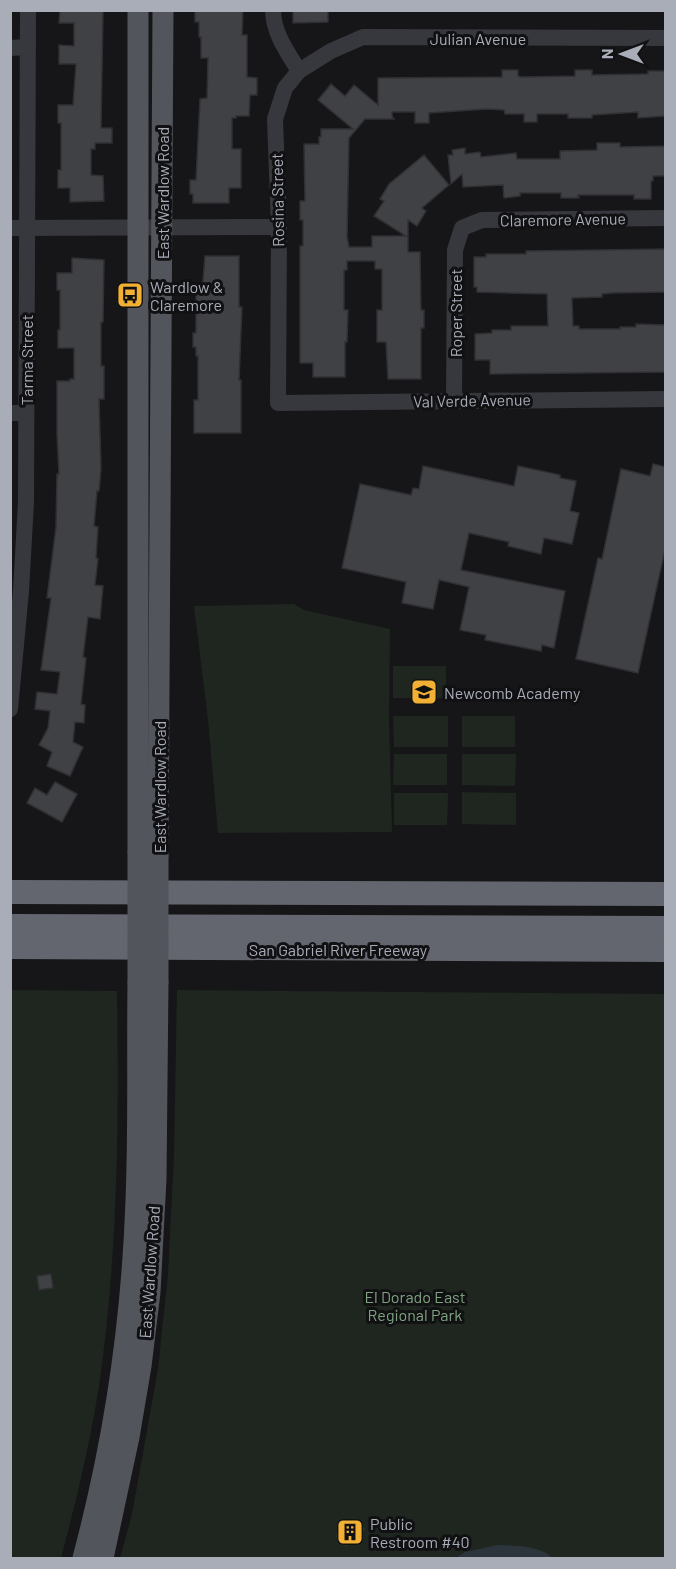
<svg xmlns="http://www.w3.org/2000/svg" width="676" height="1569" viewBox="0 0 676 1569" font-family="Barlow,sans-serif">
  <rect width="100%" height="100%" fill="#161618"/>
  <g fill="#1e261f">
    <path d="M 294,604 L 304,610 L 390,629 L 389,718 L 392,832 L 218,833 L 208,720 L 194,606 Z"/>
    <rect x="393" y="666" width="53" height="32"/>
    <path d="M 393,716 L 448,716 L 448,747 L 394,747 Z"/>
    <rect x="462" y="716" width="53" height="31"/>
    <path d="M 394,754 L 447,754 L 447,785 L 393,785 Z"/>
    <path d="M 462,754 L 516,754 L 515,786 L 462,785 Z"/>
    <path d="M 462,792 L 516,793 L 516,825 L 462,824 Z"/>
    <path d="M 394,793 L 448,793 L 447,825 L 394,825 Z"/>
    <path d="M 11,990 L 117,991 C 119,1123 118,1255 99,1386 C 90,1444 76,1501 61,1558 L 11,1558 Z"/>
    <path d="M 177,990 L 665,994 L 665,1558 L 120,1558 L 132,1514 L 158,1369 L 168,1274 L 174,1155 Z"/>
  </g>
  <path fill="#2c353c" d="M 497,1545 C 515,1546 539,1545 553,1558 L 456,1558 L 465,1552 Z"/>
  <g fill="#404145" stroke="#303034" stroke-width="1.5">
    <path d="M 60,10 L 100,10 L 103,12 L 101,128 L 112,128 L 112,143 L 95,143 L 95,149 L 91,149 L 91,175 L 103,176 L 104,201 L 70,202 L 70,188 L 58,188 L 58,170 L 61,170 L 61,123 L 58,123 L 58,105 L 73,105 L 76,64 L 59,64 L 59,45 L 74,46 L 74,23 L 59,23 Z"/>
    <path d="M 195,10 L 243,10 L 242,35 L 247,35 L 247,77 L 257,78 L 257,95 L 250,95 L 249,116 L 236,116 L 236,118 L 232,118 L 232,149 L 241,149 L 241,188 L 229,188 L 229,203 L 193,203 L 193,194 L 190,194 L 190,180 L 196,180 L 200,99 L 207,98 L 208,58 L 201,58 L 201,37 L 199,37 L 199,22 L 195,22 Z"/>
    <path d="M 293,10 L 328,10 L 328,22 L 293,23 Z"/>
    <path d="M 502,70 L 518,70 L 518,76 L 521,77 L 575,76 L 575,70 L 592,70 L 592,75 L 645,74 L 648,74 L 648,71 L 665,71 L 665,116 L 638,118 L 638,112 L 592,115 L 592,118 L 568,118 L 568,114 L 537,114 L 537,122 L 524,122 L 524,114 L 505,114 L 504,110 L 487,109 L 429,113 L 429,123 L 415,123 L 415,112 L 392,112 L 392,116 L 394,119 L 365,119 L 349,138 L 347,237 L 349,247 L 372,247 L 372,236 L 406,236 L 374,216 L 384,201 L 380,199 L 389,184 L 424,155 L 449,185 L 422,208 L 426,211 L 417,226 L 408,220 L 408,252 L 420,252 L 421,310 L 424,310 L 424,328 L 421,328 L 421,379 L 388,379 L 386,342 L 377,342 L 377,310 L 382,310 L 382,269 L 375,269 L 375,261 L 347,261 L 347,270 L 344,270 L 344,310 L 348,310 L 347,342 L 345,342 L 345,377 L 313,377 L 313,363 L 300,363 L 300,246 L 303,246 L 303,220 L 300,220 L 300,201 L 305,201 L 304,144 L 319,144 L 319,137 L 321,137 L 321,129 L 353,129 L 318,100 L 331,84 L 345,96 L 354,85 L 378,105 L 378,78 L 502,77 Z"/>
    <path d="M 597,143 L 620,143 L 620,147 L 666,146 L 666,176 L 653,176 L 653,181 L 651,181 L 651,199 L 634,199 L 634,195 L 578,195 L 579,198 L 561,198 L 561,193 L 520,193 L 520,196 L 504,198 L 503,185 L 463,187 L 462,174 L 451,184 L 448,155 L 453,155 L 452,150 L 465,148 L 465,154 L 480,152 L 481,157 L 516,153 L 517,159 L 560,159 L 560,151 L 597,150 Z"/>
    <path d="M 666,249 L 666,292 L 612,293 L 602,294 L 602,297 L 572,298 L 573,326 L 579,326 L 579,329 L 620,329 L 620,327 L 636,327 L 636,324 L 666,325 L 666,372 L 490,374 L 490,360 L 475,360 L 475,334 L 492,333 L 492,330 L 511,330 L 511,326 L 548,326 L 547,294 L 477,292 L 477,287 L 474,287 L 474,257 L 486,257 L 486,254 L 526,254 L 526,251 Z"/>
    <path d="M 205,256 L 239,256 L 239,307 L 242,307 L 239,380 L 241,380 L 241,433 L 194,433 L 194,400 L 198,400 L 198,356 L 196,356 L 196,347 L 193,347 L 193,333 L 196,333 L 196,292 L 202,292 Z"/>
    <path d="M 72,258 L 104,260 L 103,322 L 101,322 L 101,366 L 104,366 L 104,399 L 99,399 L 101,469 L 99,491 L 97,491 L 94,526 L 98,527 L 96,558 L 98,559 L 95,585 L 103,586 L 100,619 L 88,617 L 83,657 L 86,658 L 81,704 L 85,705 L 84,723 L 75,722 L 73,742 L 83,747 L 70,776 L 47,766 L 52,752 L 39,745 L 48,728 L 50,711 L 35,709 L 37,692 L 57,694 L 60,672 L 41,670 L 51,598 L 47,598 L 56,527 L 57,474 L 59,474 L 57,434 L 57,381 L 70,381 L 70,379 L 74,379 L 74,348 L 58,348 L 58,330 L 60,330 L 60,290 L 57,290 L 57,273 L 72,273 Z"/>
    <path d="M 653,464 L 666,467 L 666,545 L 638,673 L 576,659 L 598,558 L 602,559 L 621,469 L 650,476 Z"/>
    <path d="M 423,466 L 514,486 L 518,466 L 560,475 L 560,478 L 576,481 L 570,511 L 579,513 L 572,544 L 544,538 L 541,554 L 508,546 L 509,542 L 469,533 L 461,570 L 565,591 L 554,648 L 542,645 L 541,651 L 485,640 L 486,635 L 460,630 L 469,587 L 439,580 L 433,609 L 402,603 L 406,582 L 342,568 L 360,484 L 411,495 L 413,488 L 419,489 Z"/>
    <path d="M 55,782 L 77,794 L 62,822 L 27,803 L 35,788 L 47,795 Z"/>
    <path d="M 51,1274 L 53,1288 L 39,1290 L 37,1276 Z"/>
    <path d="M 354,1519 L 364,1529 L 346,1546 L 336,1536 Z"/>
  </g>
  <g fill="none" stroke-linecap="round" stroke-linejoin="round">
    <g stroke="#37383d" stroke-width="16">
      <path d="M 273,10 C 273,33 288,53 299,71 L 285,88 L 275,119 L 279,227 L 278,403 L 666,399"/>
      <path d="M 10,48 L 28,47"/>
      <path d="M 299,71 L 331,51 L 363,37 L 666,38"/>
      <path d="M 10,228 L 279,227"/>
      <path d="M 454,400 L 455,250 L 462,228 L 482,220 L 666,218"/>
      <path d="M 10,413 L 26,413"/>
      <path d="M 10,709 L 21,591 L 26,502 L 28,10"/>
    </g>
    <g stroke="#53555c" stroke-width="21">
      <path d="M 138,10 L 138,853"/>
      <path d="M 158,856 L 163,10"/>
      <path d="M 83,1558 C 114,1442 132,1320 136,1200 C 139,1127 137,1054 138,982"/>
      <path d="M 103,1558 L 129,1437 L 141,1366 L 150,1292 L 156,1179 L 158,982"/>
    </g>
    <g stroke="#63666e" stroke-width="24">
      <path d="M 10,892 L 666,894"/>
      <path d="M 10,926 L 666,928"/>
      <path d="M 10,947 L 666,950"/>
    </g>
    <g stroke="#53555c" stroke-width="21">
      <path d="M 158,856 L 158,982"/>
      <path d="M 138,982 L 138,853"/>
    </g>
  </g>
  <defs>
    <symbol id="bus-square" viewBox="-11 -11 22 22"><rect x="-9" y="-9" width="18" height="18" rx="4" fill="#f2b134" stroke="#111113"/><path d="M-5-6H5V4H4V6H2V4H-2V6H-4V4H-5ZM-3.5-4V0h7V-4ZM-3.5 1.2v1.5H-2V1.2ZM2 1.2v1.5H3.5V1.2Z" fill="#111"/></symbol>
    <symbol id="school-square" viewBox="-11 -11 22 22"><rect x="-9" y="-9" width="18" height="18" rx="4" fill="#f2b134" stroke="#111113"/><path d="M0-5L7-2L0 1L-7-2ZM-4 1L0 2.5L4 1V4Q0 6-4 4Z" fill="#111"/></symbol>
    <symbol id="building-square" viewBox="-11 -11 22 22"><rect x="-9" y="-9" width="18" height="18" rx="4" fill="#f2b134" stroke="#111113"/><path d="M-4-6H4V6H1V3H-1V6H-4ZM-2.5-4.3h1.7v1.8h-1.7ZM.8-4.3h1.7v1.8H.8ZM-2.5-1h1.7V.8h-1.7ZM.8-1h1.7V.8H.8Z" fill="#111"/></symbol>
  </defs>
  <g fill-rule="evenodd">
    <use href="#bus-square" x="115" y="280" width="30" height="30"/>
    <use href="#school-square" x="409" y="677" width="30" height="30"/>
    <use href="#building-square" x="335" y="1517" width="30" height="30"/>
  </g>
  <g text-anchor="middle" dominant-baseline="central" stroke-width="6" stroke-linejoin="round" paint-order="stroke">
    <g font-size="16" fill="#a8adb8" stroke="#111113">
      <text x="478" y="38">Julian Avenue</text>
      <text transform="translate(162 193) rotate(-90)">East Wardlow Road</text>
      <text transform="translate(277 200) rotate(-91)">Rosina Street</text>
      <text transform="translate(563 219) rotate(-1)">Claremore Avenue</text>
      <text transform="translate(455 313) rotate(-90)">Roper Street</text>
      <text transform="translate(26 360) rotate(-90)">Tarma Street</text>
      <text transform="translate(472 400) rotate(-1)">Val Verde Avenue</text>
      <text transform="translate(159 787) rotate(-90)">East Wardlow Road</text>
      <text x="338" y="949">San Gabriel River Freeway</text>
      <text transform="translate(149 1272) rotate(-86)">East Wardlow Road</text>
    </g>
    <g font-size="16" fill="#a8adb8" stroke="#111113" text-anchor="start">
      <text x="150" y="286">Wardlow &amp;<tspan x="150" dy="18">Claremore</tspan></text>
      <text x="444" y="692">Newcomb Academy</text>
      <text x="370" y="1523">Public<tspan x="370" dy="18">Restroom #40</tspan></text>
    </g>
    <g font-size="16" fill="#7fa381" stroke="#111113">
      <text x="415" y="1296">El Dorado East<tspan x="415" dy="18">Regional Park</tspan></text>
    </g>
  </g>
  <rect width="676" height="1569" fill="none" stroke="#a8adb8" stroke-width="24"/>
  <g transform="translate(622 54) rotate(270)" stroke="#111113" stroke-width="4.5" paint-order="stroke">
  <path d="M0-4.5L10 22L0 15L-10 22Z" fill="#a8adb8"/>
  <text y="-9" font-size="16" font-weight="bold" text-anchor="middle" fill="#a8adb8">N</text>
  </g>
</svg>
